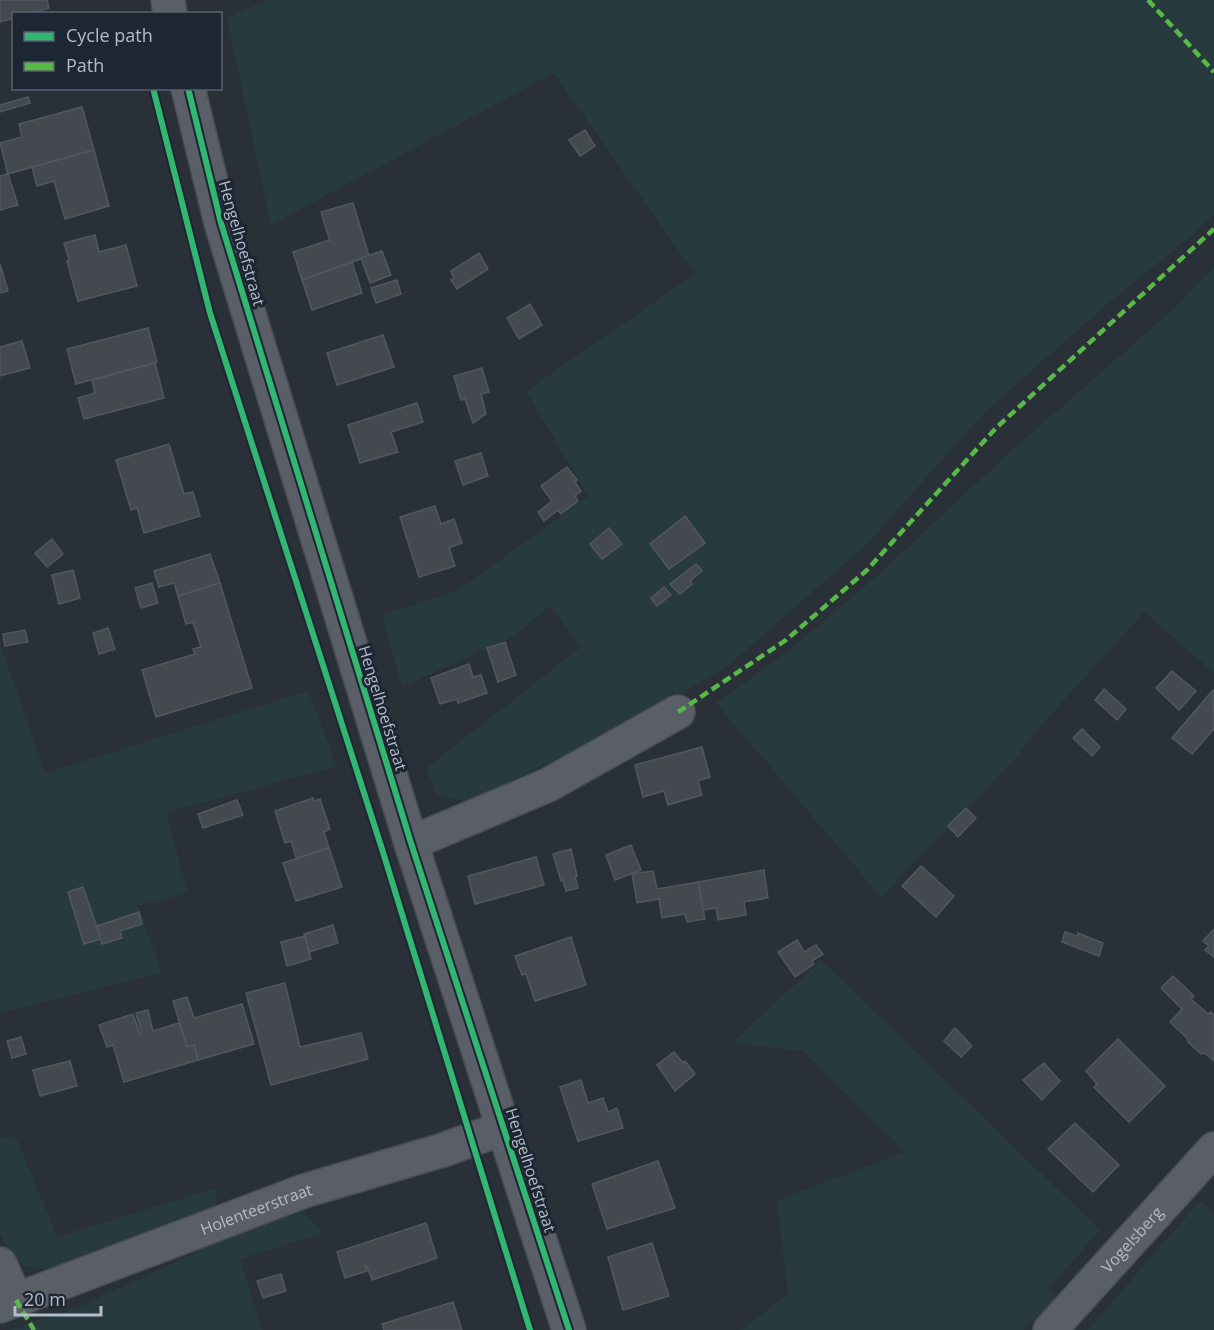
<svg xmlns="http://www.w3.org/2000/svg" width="1214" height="1330" viewBox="0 0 1214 1330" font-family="'Open Sans',sans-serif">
  <rect width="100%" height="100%" fill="#2a3038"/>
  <g fill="#273a3e">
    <path d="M 268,0 L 1214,0 L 1214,214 L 1196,232 L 1112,300 L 985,412 L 866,545 L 729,665 L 642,717 L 468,802 L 437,795 L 426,768 L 581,647 L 550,606 L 514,636 L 402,687 L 382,615 L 459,590 L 588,496 L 526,391 L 695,274 L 554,73 L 271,225 L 227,18 Z"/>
    <path d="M 1214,267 L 1214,673 L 1144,612 L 1035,732 L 1018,756 L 881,897 L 716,703 L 782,656 L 876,577 L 1003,458 L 1177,306 Z"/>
    <path d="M 0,643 L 45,773 L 308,691 L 337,766 L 166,813 L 188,893 L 138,906 L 162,973 L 0,1013 Z"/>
    <path d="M 821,960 L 1100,1230 L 1048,1289 L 1057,1298 L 1023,1330 L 742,1330 L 788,1294 L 777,1200 L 905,1152 L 803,1051 L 732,1043 Z"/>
    <path d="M 16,1136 L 57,1237 L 215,1188 L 217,1209 L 51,1270 L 23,1265 L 8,1248 L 0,1233 L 0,1139 Z"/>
    <path d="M 1200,1201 L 1214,1213 L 1214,1330 L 1088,1330 Z"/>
    <path d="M 303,1212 L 324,1233 L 240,1259 L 262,1330 L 10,1330 L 86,1304 L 220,1241 Z"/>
  </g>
  <g fill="#444950" stroke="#52575f" stroke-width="1.5">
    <path d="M 0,0 L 47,0 L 49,8 L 30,14 L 14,14 L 14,18 L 0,22 Z"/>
    <path d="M 28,97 L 30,103 L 0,112 L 0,105 Z"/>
    <path d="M 82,107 L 94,150 L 8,174 L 0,143 L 22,137 L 19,124 Z"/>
    <path d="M 585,130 L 595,146 L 580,156 L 569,140 Z"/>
    <path d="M 94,150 L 109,206 L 65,219 L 54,181 L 37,186 L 32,167 Z"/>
    <path d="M 8,174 L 18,205 L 0,210 L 0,176 Z"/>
    <path d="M 353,203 L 369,256 L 302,280 L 293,252 L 329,240 L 330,241 L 321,212 Z"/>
    <path d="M 95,235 L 99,252 L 126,245 L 137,286 L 78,301 L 67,261 L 69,260 L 64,243 Z"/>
    <path d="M 382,251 L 391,275 L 370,283 L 361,258 Z"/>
    <path d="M 479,253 L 488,269 L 457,289 L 451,280 L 454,278 L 451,271 Z"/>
    <path d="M 352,262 L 362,293 L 312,310 L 302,280 Z"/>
    <path d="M 0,264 L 8,291 L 0,293 Z"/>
    <path d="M 397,280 L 401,294 L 376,303 L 371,288 Z"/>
    <path d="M 530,304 L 542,325 L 519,339 L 507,318 Z"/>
    <path d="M 148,328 L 157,362 L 76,384 L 67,349 Z"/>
    <path d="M 383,335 L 394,367 L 337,385 L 327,353 Z"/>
    <path d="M 22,341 L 30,368 L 0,376 L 0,347 Z"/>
    <path d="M 155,363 L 164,398 L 84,419 L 78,398 L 95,393 L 92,380 Z"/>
    <path d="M 482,368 L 489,392 L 481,394 L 486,414 L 473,423 L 465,399 L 461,400 L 454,376 Z"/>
    <path d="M 417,403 L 423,422 L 391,432 L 398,452 L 360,463 L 348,425 Z"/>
    <path d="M 169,444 L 184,494 L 193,492 L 200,516 L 144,533 L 137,508 L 131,510 L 116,460 Z"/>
    <path d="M 481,453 L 488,476 L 463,485 L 455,461 Z"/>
    <path d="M 567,467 L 577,480 L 575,482 L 581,491 L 575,496 L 578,501 L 561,514 L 558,510 L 544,521 L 538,512 L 552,501 L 541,486 Z"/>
    <path d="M 435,506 L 441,524 L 454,519 L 462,543 L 449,548 L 455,566 L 419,577 L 400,517 Z"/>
    <path d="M 685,516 L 705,543 L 669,569 L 650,544 Z"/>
    <path d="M 609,528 L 622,544 L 602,559 L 590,544 Z"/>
    <path d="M 52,539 L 63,554 L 47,567 L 35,553 Z"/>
    <path d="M 210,554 L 220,583 L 178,596 L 174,583 L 159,587 L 154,571 Z"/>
    <path d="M 696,564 L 702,571 L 690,581 L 692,584 L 680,594 L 670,584 Z"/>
    <path d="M 73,570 L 80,598 L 59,604 L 52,575 Z"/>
    <path d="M 152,583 L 158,603 L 141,608 L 135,588 Z"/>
    <path d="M 220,583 L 252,688 L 156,717 L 142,670 L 195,654 L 193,649 L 201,647 L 193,622 L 186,624 L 178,596 Z"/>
    <path d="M 664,587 L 671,595 L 657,606 L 651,598 Z"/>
    <path d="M 108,628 L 115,649 L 99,654 L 93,633 Z"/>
    <path d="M 25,630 L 28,642 L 5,646 L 3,634 Z"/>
    <path d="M 505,642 L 516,675 L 498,682 L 487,648 Z"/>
    <path d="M 469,664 L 473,677 L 481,675 L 487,693 L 458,703 L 457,699 L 440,704 L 431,678 Z"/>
    <path d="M 1172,671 L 1196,691 L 1179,710 L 1156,688 Z"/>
    <path d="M 1104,689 L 1126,709 L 1117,720 L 1095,700 Z"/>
    <path d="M 1213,690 L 1214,729 L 1192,754 L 1172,738 Z"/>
    <path d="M 1082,729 L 1100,747 L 1092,756 L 1073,738 Z"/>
    <path d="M 702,747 L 710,777 L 698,781 L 702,795 L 668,805 L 664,791 L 643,797 L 635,765 Z"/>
    <path d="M 313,798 L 314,801 L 320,799 L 330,829 L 324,832 L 329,848 L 296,858 L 291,841 L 285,843 L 275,811 Z"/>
    <path d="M 237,800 L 243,815 L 203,828 L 198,814 Z"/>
    <path d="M 966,808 L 976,818 L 958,837 L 948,826 Z"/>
    <path d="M 631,845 L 641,870 L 615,880 L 606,855 Z"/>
    <path d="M 329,848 L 342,887 L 296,901 L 283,863 Z"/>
    <path d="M 571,849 L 577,876 L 575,877 L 578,888 L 566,891 L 563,880 L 561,881 L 553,854 Z"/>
    <path d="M 536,857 L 544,885 L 475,904 L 468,876 Z"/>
    <path d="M 921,866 L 954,896 L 936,917 L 902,886 Z"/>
    <path d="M 764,870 L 768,898 L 744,902 L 746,915 L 718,920 L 716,908 L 703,910 L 698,882 Z"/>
    <path d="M 653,871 L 657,889 L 698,882 L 705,919 L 687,922 L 685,914 L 662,918 L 659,899 L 637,903 L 632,874 Z"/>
    <path d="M 83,887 L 101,939 L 84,944 L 68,892 Z"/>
    <path d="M 139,912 L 142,924 L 120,931 L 122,938 L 102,944 L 97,926 Z"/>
    <path d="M 333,925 L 338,943 L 309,952 L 304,934 Z"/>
    <path d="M 1214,929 L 1214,957 L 1205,950 L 1209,946 L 1203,941 Z"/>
    <path d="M 1065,932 L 1077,936 L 1078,933 L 1103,943 L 1099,956 L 1062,942 Z"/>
    <path d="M 305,936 L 311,959 L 287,966 L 281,942 Z"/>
    <path d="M 571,937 L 586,985 L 535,1001 L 526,974 L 522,975 L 515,956 Z"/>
    <path d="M 797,940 L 804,952 L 816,945 L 823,954 L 812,961 L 814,964 L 795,977 L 778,952 Z"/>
    <path d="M 1173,976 L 1194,996 L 1191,999 L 1208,1014 L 1211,1012 L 1214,1015 L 1214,1061 L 1205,1053 L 1201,1054 L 1188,1042 L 1187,1038 L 1170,1022 L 1182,1009 L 1161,988 Z"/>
    <path d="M 285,983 L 300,1047 L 361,1033 L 368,1059 L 271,1085 L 246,993 Z"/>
    <path d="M 187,997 L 194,1018 L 242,1004 L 254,1044 L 198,1060 L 194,1045 L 187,1047 L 173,1001 Z"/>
    <path d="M 148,1010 L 153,1031 L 179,1023 L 187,1047 L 194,1045 L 198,1060 L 124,1082 L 113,1045 L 107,1047 L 99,1025 L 133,1014 L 140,1034 L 142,1034 L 136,1013 Z"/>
    <path d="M 955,1028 L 972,1046 L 961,1057 L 944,1041 Z"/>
    <path d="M 21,1037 L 26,1054 L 12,1058 L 7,1041 Z"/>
    <path d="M 1118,1039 L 1165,1086 L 1129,1122 L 1094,1087 L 1097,1084 L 1086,1071 Z"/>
    <path d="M 674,1052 L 683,1063 L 685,1061 L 695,1074 L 675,1091 L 657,1065 Z"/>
    <path d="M 70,1061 L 77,1086 L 40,1096 L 33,1070 Z"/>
    <path d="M 1044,1063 L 1060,1081 L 1042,1100 L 1023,1080 Z"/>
    <path d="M 581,1080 L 588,1103 L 603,1098 L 608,1112 L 617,1108 L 623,1128 L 578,1141 L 560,1087 Z"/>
    <path d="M 1075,1123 L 1119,1165 L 1093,1192 L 1048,1149 Z"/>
    <path d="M 658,1161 L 675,1208 L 607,1229 L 592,1184 Z"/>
    <path d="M 426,1223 L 437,1258 L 372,1280 L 367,1266 L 365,1266 L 367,1271 L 345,1278 L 337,1252 Z"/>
    <path d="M 652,1243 L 669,1296 L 623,1310 L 608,1257 Z"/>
    <path d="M 281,1274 L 286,1291 L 263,1298 L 257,1281 Z"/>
    <path d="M 453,1302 L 462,1330 L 384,1330 L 382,1324 Z"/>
  </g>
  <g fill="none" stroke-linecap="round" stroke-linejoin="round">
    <defs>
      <g id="minor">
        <path d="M 168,0 L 170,14"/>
        <path d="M 188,88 L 221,223 L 411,843 L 569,1330"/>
        <path d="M 411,843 L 548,785 L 678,712"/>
        <path d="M 0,1264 L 16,1300"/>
        <path id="s1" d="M 0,1306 L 304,1191 L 443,1150 L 503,1128"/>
        <path id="s2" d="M 1050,1330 L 1214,1149"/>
      </g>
    </defs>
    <use href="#minor" stroke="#484c53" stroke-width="36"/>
    <use href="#minor" stroke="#5a5e66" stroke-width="33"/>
    <g stroke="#58b947" stroke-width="4.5" stroke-dasharray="9 4.5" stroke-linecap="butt">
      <path d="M 1148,0 L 1214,72"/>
      <path d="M 678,712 L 786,640 L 866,571 L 996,428 L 1214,229"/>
      <path d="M 16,1300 L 34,1330"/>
    </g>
    <defs>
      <g id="cycleway">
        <path d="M 153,88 L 210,313 L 382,849 L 530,1330"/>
        <path d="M 188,88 L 221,223 L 411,843 L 569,1330"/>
      </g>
    </defs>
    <use href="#cycleway" stroke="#1d2633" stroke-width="10"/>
    <use href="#cycleway" stroke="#33b770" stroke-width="6"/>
  </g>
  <g text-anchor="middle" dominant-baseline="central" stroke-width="6" stroke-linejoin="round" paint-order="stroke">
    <g font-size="16" fill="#b4bcc9" stroke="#1d2633">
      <text transform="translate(242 243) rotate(74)">Hengelhoefstraat</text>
      <text transform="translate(383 708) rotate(73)">Hengelhoefstraat</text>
      <text transform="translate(531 1170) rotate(72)">Hengelhoefstraat</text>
      <text stroke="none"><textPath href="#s1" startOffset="274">Holenteerstraat</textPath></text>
      <text stroke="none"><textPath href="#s2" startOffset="122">Vogelsberg</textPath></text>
    </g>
  </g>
  <rect x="12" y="12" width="210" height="78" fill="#1d2633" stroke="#59626f" stroke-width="1.5"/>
  <rect x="24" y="32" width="30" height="9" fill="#33b770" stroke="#59626f" stroke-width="1.5"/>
  <text x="66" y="42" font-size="18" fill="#b4bcc9">Cycle path</text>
  <rect x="24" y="62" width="30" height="9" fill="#58b947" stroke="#59626f" stroke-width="1.5"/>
  <text x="66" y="72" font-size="18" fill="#b4bcc9">Path</text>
  <path d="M15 1306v9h86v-9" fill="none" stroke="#b4bcc9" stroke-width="3"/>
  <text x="24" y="1306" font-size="18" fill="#b4bcc9" stroke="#1d2633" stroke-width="4.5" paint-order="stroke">20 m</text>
</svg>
